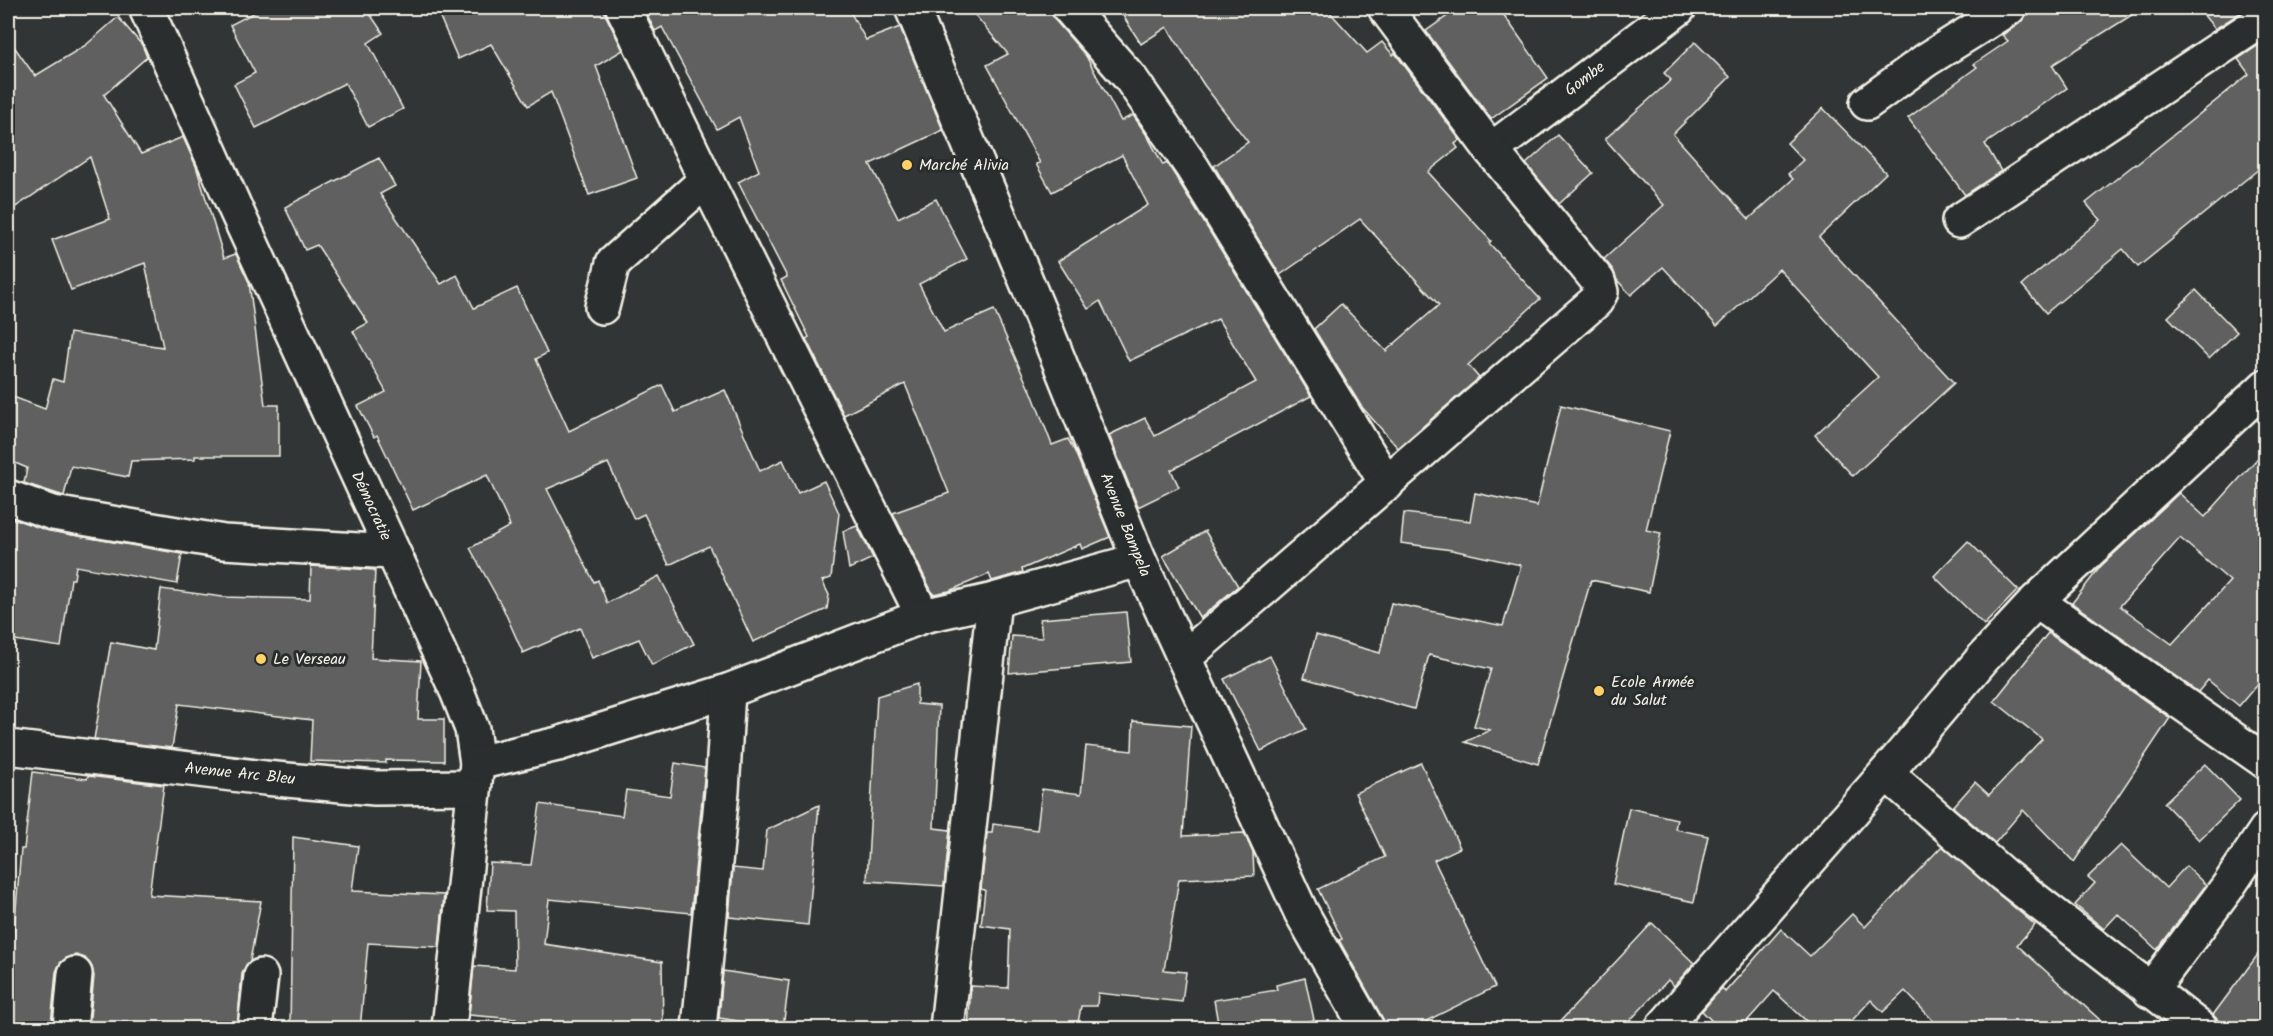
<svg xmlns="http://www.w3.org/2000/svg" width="2273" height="1036" viewBox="0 0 2273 1036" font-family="Kalam,sans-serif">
  <rect width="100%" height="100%" fill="#323535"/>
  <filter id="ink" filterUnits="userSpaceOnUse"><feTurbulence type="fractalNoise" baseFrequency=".0167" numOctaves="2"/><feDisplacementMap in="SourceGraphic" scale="12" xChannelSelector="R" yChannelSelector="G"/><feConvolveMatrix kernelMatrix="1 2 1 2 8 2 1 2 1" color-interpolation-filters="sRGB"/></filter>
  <g filter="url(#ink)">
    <g fill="#5f605f" stroke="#f4f1e8" stroke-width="1.5" fill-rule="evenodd">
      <path d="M 263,8 L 366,8 L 383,33 L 368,43 L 403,109 L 368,127 L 345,83 L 256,128 L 234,84 L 255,73 L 230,25 Z"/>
      <path d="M 436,8 L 604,8 L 606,16 L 623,50 L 596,66 L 637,178 L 589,195 L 551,92 L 528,106 L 491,44 L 458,59 Z"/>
      <path d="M 644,8 L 848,8 L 866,40 L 900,27 L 943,130 L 870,164 L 898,218 L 936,199 L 967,259 L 919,284 L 944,332 L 994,310 L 1029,389 L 1030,388 L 1052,445 L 1068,439 L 1075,452 L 1110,537 L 1082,549 L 1080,544 L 1022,569 L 1023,572 L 992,581 L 989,574 L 949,591 L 933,594 L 893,513 L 949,493 L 905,384 L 844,415 L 806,339 L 809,337 L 781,280 L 787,277 L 738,182 L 759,171 L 739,117 L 717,129 L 662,27 L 655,31 Z"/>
      <path d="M 969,8 L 1051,8 L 1055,20 L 1086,56 L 1121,121 L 1133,115 L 1148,137 L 1163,165 L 1167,163 L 1176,177 L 1311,396 L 1171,470 L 1179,487 L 1138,507 L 1109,435 L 1145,418 L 1155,436 L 1256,382 L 1218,319 L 1129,361 L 1100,301 L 1088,309 L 1058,261 L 1148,205 L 1122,155 L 1052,192 L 1036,164 L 1040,163 L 987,65 L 1008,54 Z"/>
      <path d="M 1118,8 L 1326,8 L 1367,53 L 1382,42 L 1393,55 L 1395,53 L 1460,140 L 1455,144 L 1458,148 L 1428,172 L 1491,241 L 1489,243 L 1540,299 L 1468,365 L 1479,378 L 1398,448 L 1361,406 L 1314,329 L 1341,304 L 1386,351 L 1439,305 L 1360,219 L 1280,275 L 1214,166 L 1248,142 L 1204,85 L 1167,27 L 1141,44 Z"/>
      <path d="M 1459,8 L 1499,8 L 1548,78 L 1491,119 L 1426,31 Z"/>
      <path d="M 2028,8 L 2143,8 L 2052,65 L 2067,88 L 1985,144 L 2001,171 L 1965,195 L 1908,118 L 1977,67 L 1974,64 L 2008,41 L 2002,35 L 2019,24 L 2025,17 Z"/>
      <path d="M 2198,8 L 2248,8 L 2215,29 Z"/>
      <path d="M 118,17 L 142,45 L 147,57 L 104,95 L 141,154 L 183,137 L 196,166 L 224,258 L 236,254 L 249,282 L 265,405 L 279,405 L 279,456 L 195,456 L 195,459 L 131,461 L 128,477 L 71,466 L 64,496 L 24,483 L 27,468 L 8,460 L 8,395 L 45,409 L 53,379 L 63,382 L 70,333 L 163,347 L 145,263 L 71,290 L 52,240 L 110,219 L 90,157 L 8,212 L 8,38 L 35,76 L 86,45 Z"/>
      <path d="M 2265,41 L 2265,164 L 2138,267 L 2123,249 L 2046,313 L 2022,285 L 2100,220 L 2086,203 L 2135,164 L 2136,165 L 2249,74 L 2238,59 Z"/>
      <path d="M 1695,42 L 1730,77 L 1673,134 L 1749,219 L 1793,179 L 1788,174 L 1803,160 L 1787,143 L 1823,108 L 1886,173 L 1819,237 L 1954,383 L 1853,476 L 1815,435 L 1878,377 L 1779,269 L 1717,326 L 1663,267 L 1631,295 L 1617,280 L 1613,270 L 1604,259 L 1664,205 L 1605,139 L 1671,80 L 1664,73 Z"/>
      <path d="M 1558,135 L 1593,173 L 1559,204 L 1526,164 Z"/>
      <path d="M 379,158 L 395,186 L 380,194 L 441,284 L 457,275 L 474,308 L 517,288 L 547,353 L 536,359 L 569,431 L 662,385 L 675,412 L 725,390 L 760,471 L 783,460 L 798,493 L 824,481 L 839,513 L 831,578 L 822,581 L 829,595 L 827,609 L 753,642 L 709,546 L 669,565 L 644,514 L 634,519 L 608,463 L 547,489 L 594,582 L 598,580 L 607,603 L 659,576 L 694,644 L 652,665 L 639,639 L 592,658 L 580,628 L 523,653 L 503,608 L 470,548 L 510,526 L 487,475 L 413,510 L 377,435 L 374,437 L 358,406 L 386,392 L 353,331 L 368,323 L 317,245 L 305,250 L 285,207 Z"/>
      <path d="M 2196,290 L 2237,332 L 2209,359 L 2168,317 Z"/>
      <path d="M 1561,405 L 1670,431 L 1646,530 L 1661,533 L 1649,592 L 1591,580 L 1538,764 L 1465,742 L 1490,730 L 1474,726 L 1491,669 L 1429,655 L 1414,709 L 1304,678 L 1316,635 L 1380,653 L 1391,603 L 1503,626 L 1521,565 L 1452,550 L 1401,543 L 1404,513 L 1470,521 L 1475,493 L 1537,506 Z"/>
      <path d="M 2265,450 L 2265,675 L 2239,706 L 2208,680 L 2198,692 L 2072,603 L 2101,566 L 2179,493 L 2205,517 ZM 2180,538 L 2230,581 L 2172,644 L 2120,606 Z"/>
      <path d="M 8,517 L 50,531 L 182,554 L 177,584 L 76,566 L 74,579 L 71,579 L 61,647 L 8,639 Z"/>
      <path d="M 857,526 L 873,558 L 849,569 L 843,531 Z"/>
      <path d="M 1205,531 L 1238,586 L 1200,618 L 1163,556 Z"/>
      <path d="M 1968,541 L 2018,590 L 1984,625 L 1934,576 Z"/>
      <path d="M 311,566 L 375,570 L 371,658 L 421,661 L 418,719 L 444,719 L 444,761 L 386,760 L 386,763 L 310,761 L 312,720 L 179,704 L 172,748 L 94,739 L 111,642 L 154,650 L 161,589 L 223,597 L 310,599 Z"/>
      <path d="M 1126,612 L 1131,662 L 1009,673 L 1012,636 L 1042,638 L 1040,619 Z"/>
      <path d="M 2048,633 L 2170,718 L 2074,862 L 2023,810 L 1995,843 L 1953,807 L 1975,782 L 1989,795 L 2042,739 L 1994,701 Z"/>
      <path d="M 1270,656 L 1306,729 L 1261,751 L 1224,679 Z"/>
      <path d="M 917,684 L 917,704 L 939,706 L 934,828 L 950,830 L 944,886 L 867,881 L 877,696 Z"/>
      <path d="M 1133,721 L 1191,726 L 1183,836 L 1244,833 L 1253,853 L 1254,876 L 1179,879 L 1164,970 L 1186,972 L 1182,1002 L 1098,993 L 1097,1006 L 1081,1006 L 1077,1029 L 968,1029 L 971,986 L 1008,988 L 1010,929 L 981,925 L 985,890 L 981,889 L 987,833 L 992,833 L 993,824 L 1037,830 L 1042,789 L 1081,794 L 1086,746 L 1132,751 Z"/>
      <path d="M 675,763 L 705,768 L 691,913 L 549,899 L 544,944 L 662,962 L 663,1029 L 530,1029 L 531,1023 L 517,1022 L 516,1019 L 469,1015 L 474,966 L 515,969 L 514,911 L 487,910 L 490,863 L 531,865 L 540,804 L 622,816 L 626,790 L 670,796 Z"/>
      <path d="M 1421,763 L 1460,848 L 1434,860 L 1495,987 L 1426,1021 L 1429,1029 L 1386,1029 L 1383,1019 L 1339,940 L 1342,939 L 1318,889 L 1385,857 L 1355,793 Z"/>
      <path d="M 2205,764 L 2240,800 L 2199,840 L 2164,803 Z"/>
      <path d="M 33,772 L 87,779 L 88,776 L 164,785 L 149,895 L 261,901 L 250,961 L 246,965 L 242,974 L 237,1029 L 190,1029 L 161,1023 L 161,1025 L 123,1021 L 122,1029 L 89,1027 L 94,976 L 92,967 L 85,958 L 76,955 L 68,957 L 60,963 L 56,972 L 51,1025 L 8,1023 L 8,979 L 10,979 L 21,849 L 24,849 Z"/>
      <path d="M 819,805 L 808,925 L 729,917 L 733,868 L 763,871 L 767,830 Z"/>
      <path d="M 1629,808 L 1677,819 L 1675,829 L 1708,836 L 1694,902 L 1613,884 Z"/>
      <path d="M 293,837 L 358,846 L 352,891 L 444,895 L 439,947 L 368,943 L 360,1029 L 290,1029 Z"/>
      <path d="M 2121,845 L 2166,888 L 2186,866 L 2206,885 L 2157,950 L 2118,914 L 2104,929 L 2075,905 L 2095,883 L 2088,877 Z"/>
      <path d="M 1942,846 L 2035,925 L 2017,945 L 2110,1029 L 1941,1029 L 1905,991 L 1883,1012 L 1871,1000 L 1844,1029 L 1815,1029 L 1774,991 L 1740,1029 L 1720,1029 L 1702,1011 L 1722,988 L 1725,992 L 1781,929 L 1810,956 L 1852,914 L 1865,927 Z"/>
      <path d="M 1652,923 L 1694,963 L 1674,986 L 1668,980 L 1622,1029 L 1553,1029 Z"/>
      <path d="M 2265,945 L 2265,1010 L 2252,1029 L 2227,1029 L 2213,1015 Z"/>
      <path d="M 723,971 L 789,981 L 783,1028 L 719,1018 Z"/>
      <path d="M 1305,978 L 1314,1020 L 1272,1029 L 1219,1029 L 1214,1000 L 1277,990 L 1276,985 Z"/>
    </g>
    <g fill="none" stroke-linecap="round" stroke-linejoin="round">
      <defs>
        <g id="minor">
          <path d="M 146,8 L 236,210 L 457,691 L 472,729 L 477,763 L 449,1028"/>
          <path d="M 623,8 L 706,180 L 923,616"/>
          <path d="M 912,8 L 1038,309 L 1139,560 L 1301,912 L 1367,1028"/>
          <path d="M 1069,8 L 1131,79 L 1192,167 L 1387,484"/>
          <path d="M 1867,103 L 1926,60 L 2009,8"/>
          <path d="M 1491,150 L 1679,8"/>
          <path d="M 1959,221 L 2266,18"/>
          <path d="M 602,307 L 613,263 L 706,180"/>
          <path d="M 8,497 L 53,513 L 224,542 L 392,552"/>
          <path d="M 2036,601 L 2266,762"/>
          <path d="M 1184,658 L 1596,301 L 1601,292 L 1598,281 L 1491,150 L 1385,8"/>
          <path d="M 8,747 L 265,778 L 375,788 L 474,787"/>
          <path d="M 477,763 L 558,744 L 728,691 L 923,616 L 994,600 L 1139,560"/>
          <path d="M 1886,773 L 2002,874 L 2200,1028"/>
          <path d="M 2150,991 L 2227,888 L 2266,830"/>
          <path d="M 70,1028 L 75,974"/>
          <path d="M 255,1028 L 261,976"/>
          <path d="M 699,1028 L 722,791 L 728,691"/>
          <path d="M 947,1028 L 994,600"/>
          <path d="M 1662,1028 L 1886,773 L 1984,657 L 2036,601 L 2266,386"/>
        </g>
      </defs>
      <use href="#minor" stroke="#f4f1e8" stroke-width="38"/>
      <use href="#minor" stroke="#2a2d2e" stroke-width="33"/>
    </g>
  </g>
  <g fill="#ffd166" stroke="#2a2d2e" stroke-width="2">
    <circle cx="907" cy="165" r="6"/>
    <circle cx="261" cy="659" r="6"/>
    <circle cx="1599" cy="691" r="6"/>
  </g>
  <g text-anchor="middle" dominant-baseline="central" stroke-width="6" stroke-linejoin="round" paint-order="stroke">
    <g font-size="16" fill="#f4f1e8" stroke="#2a2d2e">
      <text transform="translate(1585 79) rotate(-37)">Gombe</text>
      <text transform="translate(371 506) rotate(65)">Démocratie</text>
      <text transform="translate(1125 525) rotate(68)">Avenue Bampela</text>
      <text transform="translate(240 774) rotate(6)">Avenue Arc Bleu</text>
    </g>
    <g font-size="16" fill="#f4f1e8" stroke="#2a2d2e" text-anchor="start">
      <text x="919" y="165">Marché Alivia</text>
      <text x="273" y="659">Le Verseau</text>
      <text x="1611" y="682">Ecole Armée<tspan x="1611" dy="18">du Salut</tspan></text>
    </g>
  </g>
  <rect width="2273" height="1036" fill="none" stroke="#2a2d2e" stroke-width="30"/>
  <rect x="15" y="15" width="2243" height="1006" fill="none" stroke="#f4f1e8" stroke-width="2" filter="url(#ink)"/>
</svg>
